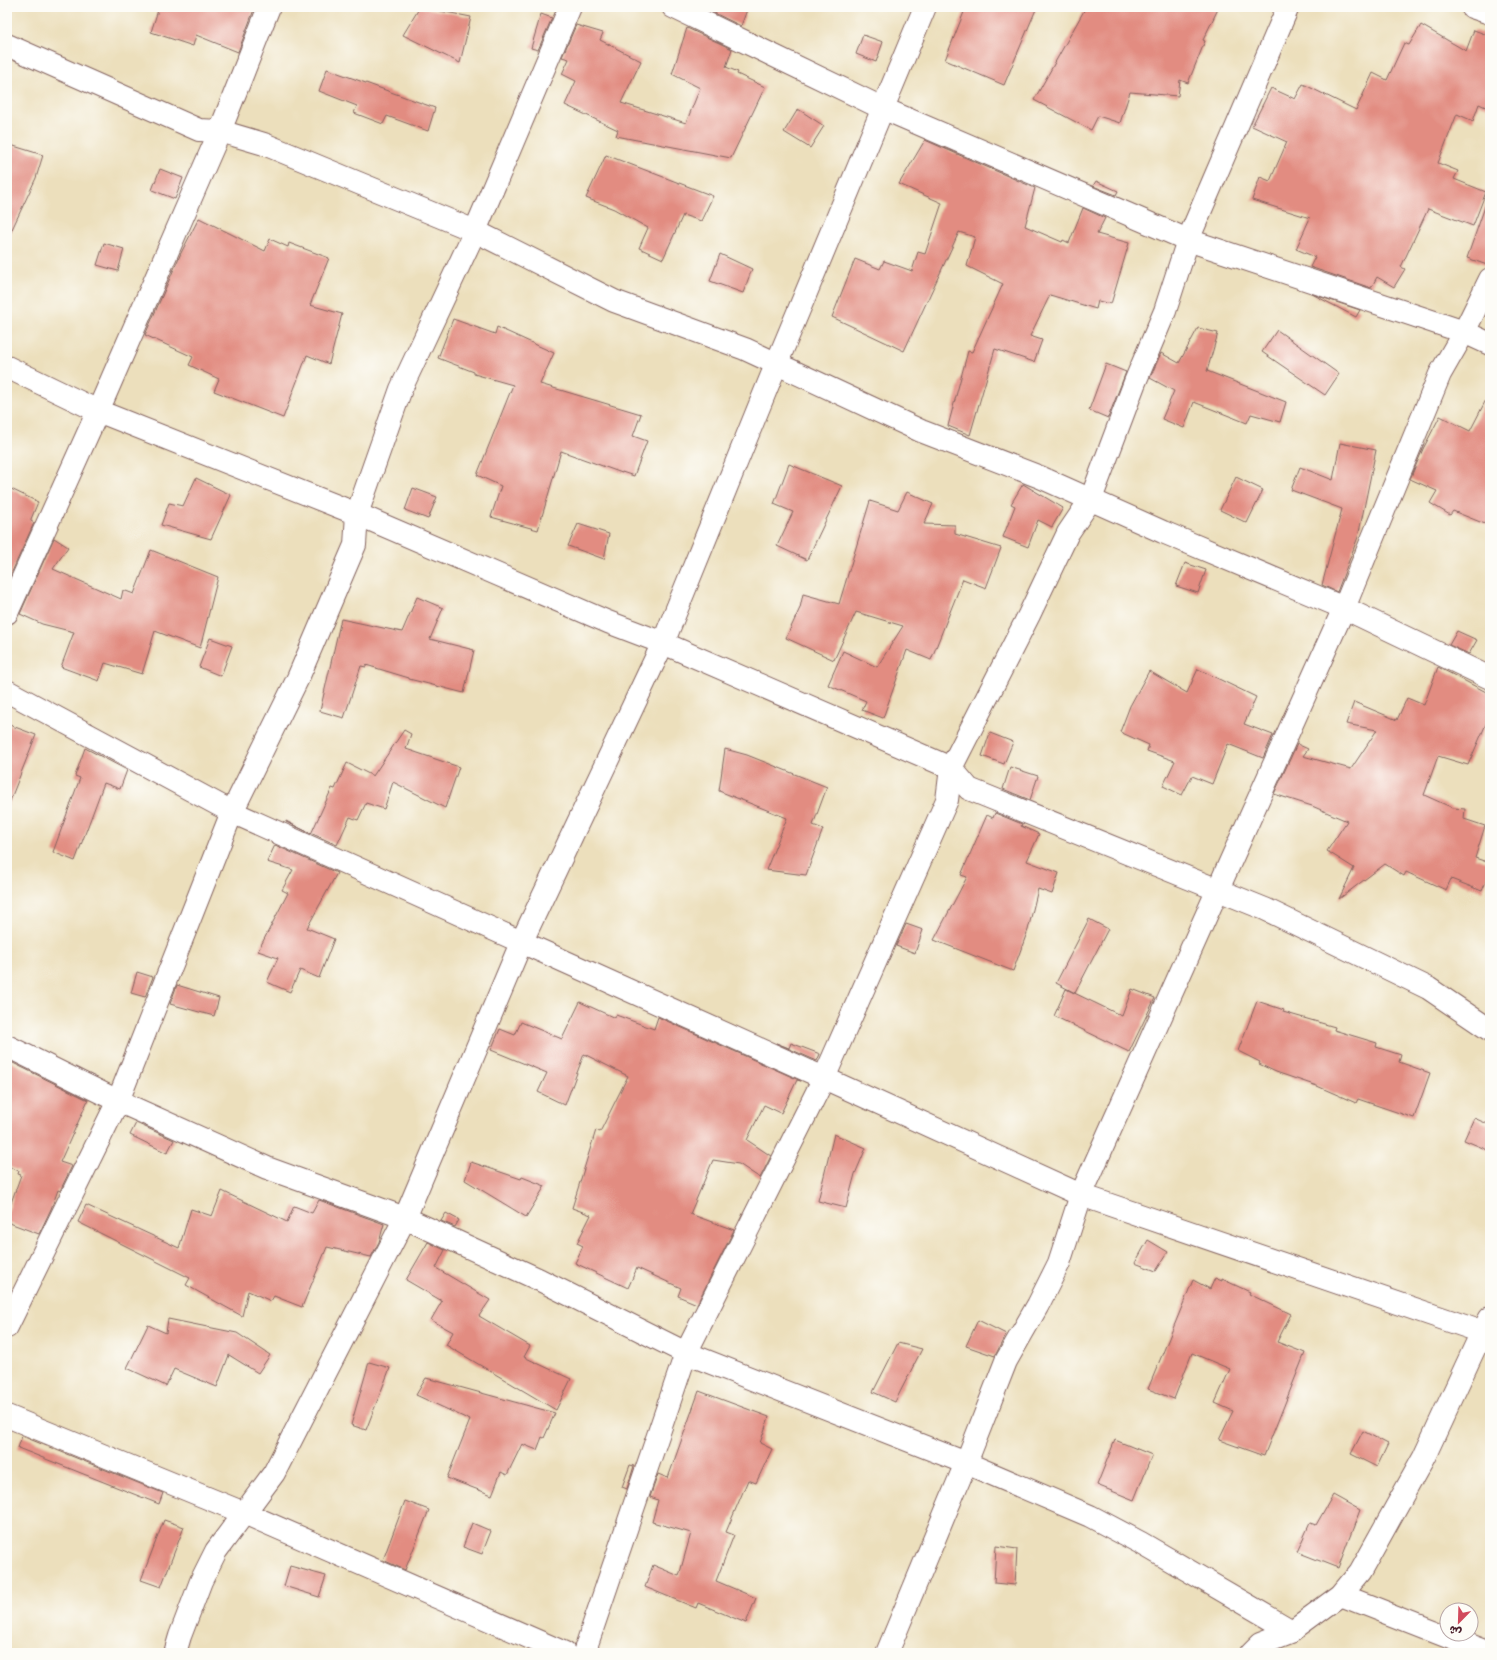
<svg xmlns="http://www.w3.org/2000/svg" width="1497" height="1660" viewBox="0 0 1497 1660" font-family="Caveat,'Playpen Sans Arabic',sans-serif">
  <rect width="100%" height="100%" fill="#fdfcf7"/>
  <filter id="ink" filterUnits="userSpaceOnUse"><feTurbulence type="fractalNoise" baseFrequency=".025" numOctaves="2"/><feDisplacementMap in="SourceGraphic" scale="8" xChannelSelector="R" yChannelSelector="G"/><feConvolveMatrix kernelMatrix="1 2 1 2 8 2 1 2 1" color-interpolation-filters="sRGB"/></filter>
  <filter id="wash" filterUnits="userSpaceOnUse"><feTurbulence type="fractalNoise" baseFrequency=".012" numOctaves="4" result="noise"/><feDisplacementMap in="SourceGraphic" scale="16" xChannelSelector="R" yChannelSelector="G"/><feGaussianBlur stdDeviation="0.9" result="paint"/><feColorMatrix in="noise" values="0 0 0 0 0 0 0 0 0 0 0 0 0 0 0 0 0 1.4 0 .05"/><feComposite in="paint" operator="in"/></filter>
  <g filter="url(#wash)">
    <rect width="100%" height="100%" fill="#ecdfbc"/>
    <g id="blocks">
      <g fill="#e28c81">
        <path d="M 159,7 L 255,7 L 238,52 L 196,35 L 193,46 L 151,32 Z"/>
        <path d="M 420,7 L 471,17 L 460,63 L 403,35 Z"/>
        <path d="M 702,7 L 748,7 L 741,26 Z"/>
        <path d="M 966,7 L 1037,7 L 1004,85 L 945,60 Z"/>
        <path d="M 1086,7 L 1219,7 L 1203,40 L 1205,41 L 1188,83 L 1180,80 L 1178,96 L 1130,92 L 1120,123 L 1098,116 L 1091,130 L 1034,100 Z"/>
        <path d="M 541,14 L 552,18 L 538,50 L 531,48 Z"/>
        <path d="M 576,25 L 603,33 L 600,40 L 641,61 L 621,103 L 686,123 L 700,88 L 672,74 L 687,28 L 732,49 L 726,67 L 738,72 L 737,74 L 765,87 L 731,158 L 616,136 L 618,130 L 565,105 L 576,81 L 562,74 L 569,59 L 562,57 Z"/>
        <path d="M 1421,25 L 1466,51 L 1474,30 L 1490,36 L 1490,109 L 1479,104 L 1473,121 L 1457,114 L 1438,163 L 1458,171 L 1454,179 L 1486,192 L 1473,226 L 1428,209 L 1401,267 L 1405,269 L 1394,287 L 1377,277 L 1371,288 L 1310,267 L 1315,257 L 1296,249 L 1310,218 L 1252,200 L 1260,177 L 1270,181 L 1287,142 L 1252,126 L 1271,88 L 1295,99 L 1303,84 L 1356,110 L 1373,73 L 1387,80 L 1404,43 L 1409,45 Z"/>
        <path d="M 863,35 L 883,42 L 876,62 L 856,54 Z"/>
        <path d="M 327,69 L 435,108 L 428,131 L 387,116 L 383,124 L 354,113 L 357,106 L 319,91 Z"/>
        <path d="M 798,109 L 824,126 L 810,148 L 784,132 Z"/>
        <path d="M 925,140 L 1035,188 L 1025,226 L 1062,242 L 1063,240 L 1069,243 L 1083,208 L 1105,218 L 1097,234 L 1129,243 L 1111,304 L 1098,301 L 1096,309 L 1050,295 L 1030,336 L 1042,340 L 1034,362 L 995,349 L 970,435 L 948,426 L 968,351 L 972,352 L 1003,284 L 967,266 L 975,237 L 959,232 L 904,351 L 832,317 L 855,259 L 880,269 L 884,261 L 912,271 L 918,252 L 925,254 L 942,203 L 899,184 Z"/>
        <path d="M 7,144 L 43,155 L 36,178 L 7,240 Z"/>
        <path d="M 606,155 L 713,196 L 701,221 L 683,215 L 663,259 L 639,248 L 648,228 L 614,209 L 586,198 Z"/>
        <path d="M 160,169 L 183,178 L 175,199 L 152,190 Z"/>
        <path d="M 1096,181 L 1118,191 L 1116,195 L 1093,186 Z"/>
        <path d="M 1487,201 L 1490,202 L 1490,266 L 1467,258 Z"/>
        <path d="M 199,218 L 265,251 L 270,239 L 288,247 L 289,243 L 329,258 L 310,305 L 342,314 L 329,364 L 307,355 L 283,418 L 214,391 L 219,379 L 189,365 L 193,357 L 145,335 L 181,253 Z"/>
        <path d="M 104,243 L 124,249 L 118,271 L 97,265 Z"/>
        <path d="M 720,254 L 752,269 L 743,293 L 710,281 Z"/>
        <path d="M 1312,294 L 1360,310 L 1356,317 Z"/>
        <path d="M 453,319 L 495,334 L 497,327 L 554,353 L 540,384 L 641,414 L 633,436 L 647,441 L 634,476 L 622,472 L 622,473 L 561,451 L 538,530 L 491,517 L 501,486 L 477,475 L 513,385 L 474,374 L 474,372 L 438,358 Z"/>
        <path d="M 1198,328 L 1218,333 L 1207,371 L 1286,402 L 1280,422 L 1251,414 L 1247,423 L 1194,402 L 1184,428 L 1162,419 L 1174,391 L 1150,378 L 1161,353 L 1179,363 Z"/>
        <path d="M 1277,330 L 1339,374 L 1325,395 L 1262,352 Z"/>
        <path d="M 1106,364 L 1126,372 L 1108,418 L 1089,410 Z"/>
        <path d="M 1490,392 L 1490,526 L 1453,511 L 1450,515 L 1430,503 L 1437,491 L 1410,479 L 1423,449 L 1440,416 L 1470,431 Z"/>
        <path d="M 1340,443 L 1376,450 L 1358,537 L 1337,592 L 1322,585 L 1342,509 L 1291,490 L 1300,467 L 1333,480 Z"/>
        <path d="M 789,464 L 842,486 L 807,560 L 777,546 L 793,512 L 774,504 Z"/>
        <path d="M 1236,477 L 1263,490 L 1247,523 L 1220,510 Z"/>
        <path d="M 196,478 L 231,495 L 211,539 L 161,525 L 169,503 L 183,506 Z"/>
        <path d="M 1023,484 L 1063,508 L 1052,527 L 1038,520 L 1028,547 L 1003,537 L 1015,506 L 1011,504 Z"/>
        <path d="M 7,487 L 38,502 L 31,519 L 31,521 L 34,523 L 7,583 Z"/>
        <path d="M 413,488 L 437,497 L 428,519 L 405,510 Z"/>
        <path d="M 907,492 L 933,504 L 924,524 L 955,525 L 955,534 L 1001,548 L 986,588 L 963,579 L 931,660 L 907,650 L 883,718 L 862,710 L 866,701 L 828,685 L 843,651 L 877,667 L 903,626 L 856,612 L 834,660 L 786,638 L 800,608 L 803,594 L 839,604 L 870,501 L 898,510 Z"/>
        <path d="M 578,524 L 609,534 L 604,559 L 568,546 Z"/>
        <path d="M 54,538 L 68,547 L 53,569 L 121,599 L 123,590 L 134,594 L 151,550 L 218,577 L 200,648 L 155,631 L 142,674 L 105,663 L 99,681 L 61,667 L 74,632 L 42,624 L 20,614 Z"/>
        <path d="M 1185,563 L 1206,570 L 1198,593 L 1176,586 Z"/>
        <path d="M 417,597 L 443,608 L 430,639 L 474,650 L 464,693 L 409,679 L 409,678 L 366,665 L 366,667 L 361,666 L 344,718 L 320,711 L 341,619 L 402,632 Z"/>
        <path d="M 1457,631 L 1477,640 L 1469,654 L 1449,645 Z"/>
        <path d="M 210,638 L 232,646 L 221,676 L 199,667 Z"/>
        <path d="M 1438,667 L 1490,694 L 1490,715 L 1468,765 L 1438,756 L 1424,795 L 1453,808 L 1465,809 L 1464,819 L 1485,826 L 1475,858 L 1490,863 L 1490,872 L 1482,891 L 1451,879 L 1446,890 L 1406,872 L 1404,876 L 1385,864 L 1339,899 L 1354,868 L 1327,851 L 1347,821 L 1312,806 L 1274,794 L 1297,744 L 1308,749 L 1303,756 L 1351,769 L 1377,730 L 1346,724 L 1354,702 L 1397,720 L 1407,698 L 1424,705 Z"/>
        <path d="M 1198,669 L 1256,697 L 1244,724 L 1273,735 L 1263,758 L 1228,744 L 1212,784 L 1192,776 L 1182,795 L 1163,786 L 1175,761 L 1147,751 L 1149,745 L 1120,732 L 1130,706 L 1149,671 L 1187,693 Z"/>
        <path d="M 7,724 L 36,735 L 8,806 L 7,806 Z"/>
        <path d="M 404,730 L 411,734 L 406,749 L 459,767 L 445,808 L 393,782 L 384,809 L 366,803 L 358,820 L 350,817 L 337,845 L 286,822 L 286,821 L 311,834 L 332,788 L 335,789 L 347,763 L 373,776 Z"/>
        <path d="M 990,733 L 1013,742 L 1004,764 L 982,756 Z"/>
        <path d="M 85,748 L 127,770 L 120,789 L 104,783 L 75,861 L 53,852 L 80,778 L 75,776 Z"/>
        <path d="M 725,749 L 747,755 L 827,787 L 813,825 L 823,829 L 806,875 L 766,870 L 787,818 L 719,791 Z"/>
        <path d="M 1010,767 L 1038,776 L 1030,800 L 1003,789 Z"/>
        <path d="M 995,813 L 1022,824 L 1021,826 L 1039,834 L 1027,861 L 1059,873 L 1052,894 L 1038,889 L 1028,930 L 1013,971 L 934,940 L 967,877 L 961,875 L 987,815 L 993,818 Z"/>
        <path d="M 275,845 L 337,873 L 307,928 L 334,939 L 319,978 L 300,970 L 290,992 L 267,982 L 278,958 L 258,951 L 288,893 L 282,890 L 293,870 L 267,862 Z"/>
        <path d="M 1089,919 L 1108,929 L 1075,993 L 1056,983 Z"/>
        <path d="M 906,924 L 923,930 L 915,953 L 896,946 Z"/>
        <path d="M 137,972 L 153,977 L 145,997 L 131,993 Z"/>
        <path d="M 177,985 L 219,998 L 214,1016 L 170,1004 Z"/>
        <path d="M 1066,989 L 1122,1016 L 1132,989 L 1155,998 L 1129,1052 L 1054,1016 Z"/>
        <path d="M 1257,1001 L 1284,1010 L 1283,1012 L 1335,1027 L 1334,1030 L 1377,1043 L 1376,1047 L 1401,1055 L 1399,1062 L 1430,1073 L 1414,1118 L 1358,1099 L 1356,1103 L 1317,1086 L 1276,1072 L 1259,1064 L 1260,1062 L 1238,1051 Z"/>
        <path d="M 580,1002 L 615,1018 L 616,1015 L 654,1029 L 658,1017 L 801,1081 L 797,1080 L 781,1113 L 764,1105 L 747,1140 L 771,1156 L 760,1178 L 739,1164 L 713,1160 L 690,1214 L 734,1230 L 697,1304 L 678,1296 L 681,1288 L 637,1268 L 628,1288 L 575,1263 L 583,1246 L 577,1243 L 591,1215 L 572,1208 L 596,1130 L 600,1132 L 628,1076 L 584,1054 L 565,1105 L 538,1092 L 547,1073 L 491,1050 L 500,1029 L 515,1035 L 521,1022 L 562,1039 Z"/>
        <path d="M 776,1043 L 789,1048 L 791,1043 L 820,1054 L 817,1061 Z"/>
        <path d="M 7,1060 L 88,1100 L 60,1162 L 72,1166 L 60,1191 L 58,1190 L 51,1209 L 39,1234 L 7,1222 L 7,1214 L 21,1175 L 18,1174 L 19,1171 L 7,1166 Z"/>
        <path d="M 1474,1118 L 1490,1125 L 1490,1151 L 1464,1140 Z"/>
        <path d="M 136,1123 L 174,1140 L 167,1153 L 130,1135 Z"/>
        <path d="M 834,1134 L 866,1148 L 855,1174 L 846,1208 L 818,1201 Z"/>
        <path d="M 471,1162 L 521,1179 L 522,1177 L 545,1186 L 526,1217 L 465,1180 Z"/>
        <path d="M 222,1191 L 287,1222 L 294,1206 L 312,1213 L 319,1200 L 384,1224 L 379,1242 L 371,1257 L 327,1247 L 302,1307 L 274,1296 L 271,1301 L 248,1291 L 242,1316 L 186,1285 L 190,1278 L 78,1222 L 86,1205 L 179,1248 L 191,1209 L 212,1216 Z"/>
        <path d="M 446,1213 L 459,1220 L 455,1227 L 441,1221 Z"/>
        <path d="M 1148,1240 L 1168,1252 L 1156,1271 L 1135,1263 Z"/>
        <path d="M 428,1242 L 445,1250 L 436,1268 L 490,1300 L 479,1316 L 530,1346 L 524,1357 L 571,1379 L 556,1410 L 446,1345 L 453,1332 L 431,1320 L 442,1301 L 406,1280 Z"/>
        <path d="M 1215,1278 L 1222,1281 L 1222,1279 L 1250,1292 L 1249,1294 L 1291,1314 L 1277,1342 L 1305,1353 L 1264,1456 L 1219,1440 L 1233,1411 L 1215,1403 L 1230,1369 L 1192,1353 L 1174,1399 L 1148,1389 L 1193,1280 L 1210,1289 Z"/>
        <path d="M 168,1319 L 237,1333 L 270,1355 L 258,1373 L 229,1355 L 217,1387 L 174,1369 L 166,1386 L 127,1368 L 148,1325 L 166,1333 Z"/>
        <path d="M 978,1320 L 1006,1334 L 995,1356 L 966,1346 Z"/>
        <path d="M 898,1343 L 922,1349 L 895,1402 L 873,1392 Z"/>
        <path d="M 369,1362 L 390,1368 L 366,1430 L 351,1425 Z"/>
        <path d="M 426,1378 L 555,1413 L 544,1438 L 542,1437 L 537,1450 L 522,1444 L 507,1475 L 501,1472 L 492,1495 L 447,1478 L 470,1420 L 416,1395 Z"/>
        <path d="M 699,1391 L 769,1417 L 760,1443 L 772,1449 L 756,1483 L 748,1480 L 726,1532 L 734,1535 L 716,1581 L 756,1598 L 746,1623 L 698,1603 L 696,1608 L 645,1587 L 653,1565 L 679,1576 L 691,1533 L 652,1522 L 658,1500 L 650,1497 L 658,1474 L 668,1478 Z"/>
        <path d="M 1363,1431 L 1388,1444 L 1377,1467 L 1351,1454 Z"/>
        <path d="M 22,1436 L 163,1493 L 159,1504 L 18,1448 Z"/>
        <path d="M 1115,1440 L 1152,1455 L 1134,1500 L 1097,1485 Z"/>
        <path d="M 630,1465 L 634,1466 L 627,1489 L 622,1487 Z"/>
        <path d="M 1333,1495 L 1360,1510 L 1338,1568 L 1297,1552 L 1310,1523 L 1316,1525 Z"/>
        <path d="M 405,1501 L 429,1510 L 405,1570 L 383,1560 Z"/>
        <path d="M 164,1520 L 184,1527 L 161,1587 L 141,1580 Z"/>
        <path d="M 472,1523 L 491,1531 L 482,1554 L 463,1547 Z"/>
        <path d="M 996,1546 L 1017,1549 L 1015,1585 L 994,1583 Z"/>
        <path d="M 290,1566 L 326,1576 L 319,1597 L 284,1586 Z"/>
      </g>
    </g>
  </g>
  <g filter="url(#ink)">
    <use href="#blocks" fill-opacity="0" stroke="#83625e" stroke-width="1"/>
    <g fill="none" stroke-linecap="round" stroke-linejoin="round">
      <defs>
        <g id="minor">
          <path d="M 673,7 L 882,108 L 1188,240 L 1464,332 L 1490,344"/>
          <path d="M 1472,7 L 1490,13"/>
          <path d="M 7,45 L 199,130 L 220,131 L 264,144 L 475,231 L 614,301 L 745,349 L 921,431 L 1040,477 L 1163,532 L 1344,608 L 1490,678"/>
          <path d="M 7,367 L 98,411 L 357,514 L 608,622 L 663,643 L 951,768 L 969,789 L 1265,909 L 1428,988 L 1490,1030"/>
          <path d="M 7,613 L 98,411 L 220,131 L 269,7"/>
          <path d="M 7,691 L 232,812 L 824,1078 L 1081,1195 L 1482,1332"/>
          <path d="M 7,1046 L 118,1101 L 267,1168 L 405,1218 L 540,1280 L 686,1353 L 966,1463 L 1090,1516 L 1141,1543 L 1292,1631"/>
          <path d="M 7,1327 L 118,1101 L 232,812 L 298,678 L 355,545 L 357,514 L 401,389 L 475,231 L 570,7"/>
          <path d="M 7,1416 L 244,1513 L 565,1653"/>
          <path d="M 1341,1595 L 1489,1653"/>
          <path d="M 175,1653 L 180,1636 L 201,1581 L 216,1551 L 274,1473 L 405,1218 L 521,943 L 663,643 L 776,365 L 925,7"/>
          <path d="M 584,1653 L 686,1353 L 824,1078 L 947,800 L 951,768 L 1029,615 L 1068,533 L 1091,499 L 1135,382 L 1165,311 L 1188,240 L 1288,7"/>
          <path d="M 887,1653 L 966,1463 L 1006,1361 L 1038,1305 L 1059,1263 L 1081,1195 L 1344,608 L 1440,374 L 1464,332 L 1490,279"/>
          <path d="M 1251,1653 L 1261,1643 L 1292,1631 L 1341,1595 L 1360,1572 L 1424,1457 L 1482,1332 L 1490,1318"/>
        </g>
      </defs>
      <use href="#minor" stroke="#83625e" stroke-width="24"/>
      <use href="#minor" stroke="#fff" stroke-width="22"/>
    </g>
  </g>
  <rect width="1497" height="1660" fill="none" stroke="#fdfcf7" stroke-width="24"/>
  <g transform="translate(1459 1622) rotate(203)"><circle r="19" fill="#fdfcf7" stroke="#b5a4a5"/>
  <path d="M0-3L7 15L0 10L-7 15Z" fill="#d1495b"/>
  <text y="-6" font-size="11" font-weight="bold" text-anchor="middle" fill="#4a1f2b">ش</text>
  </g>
</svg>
